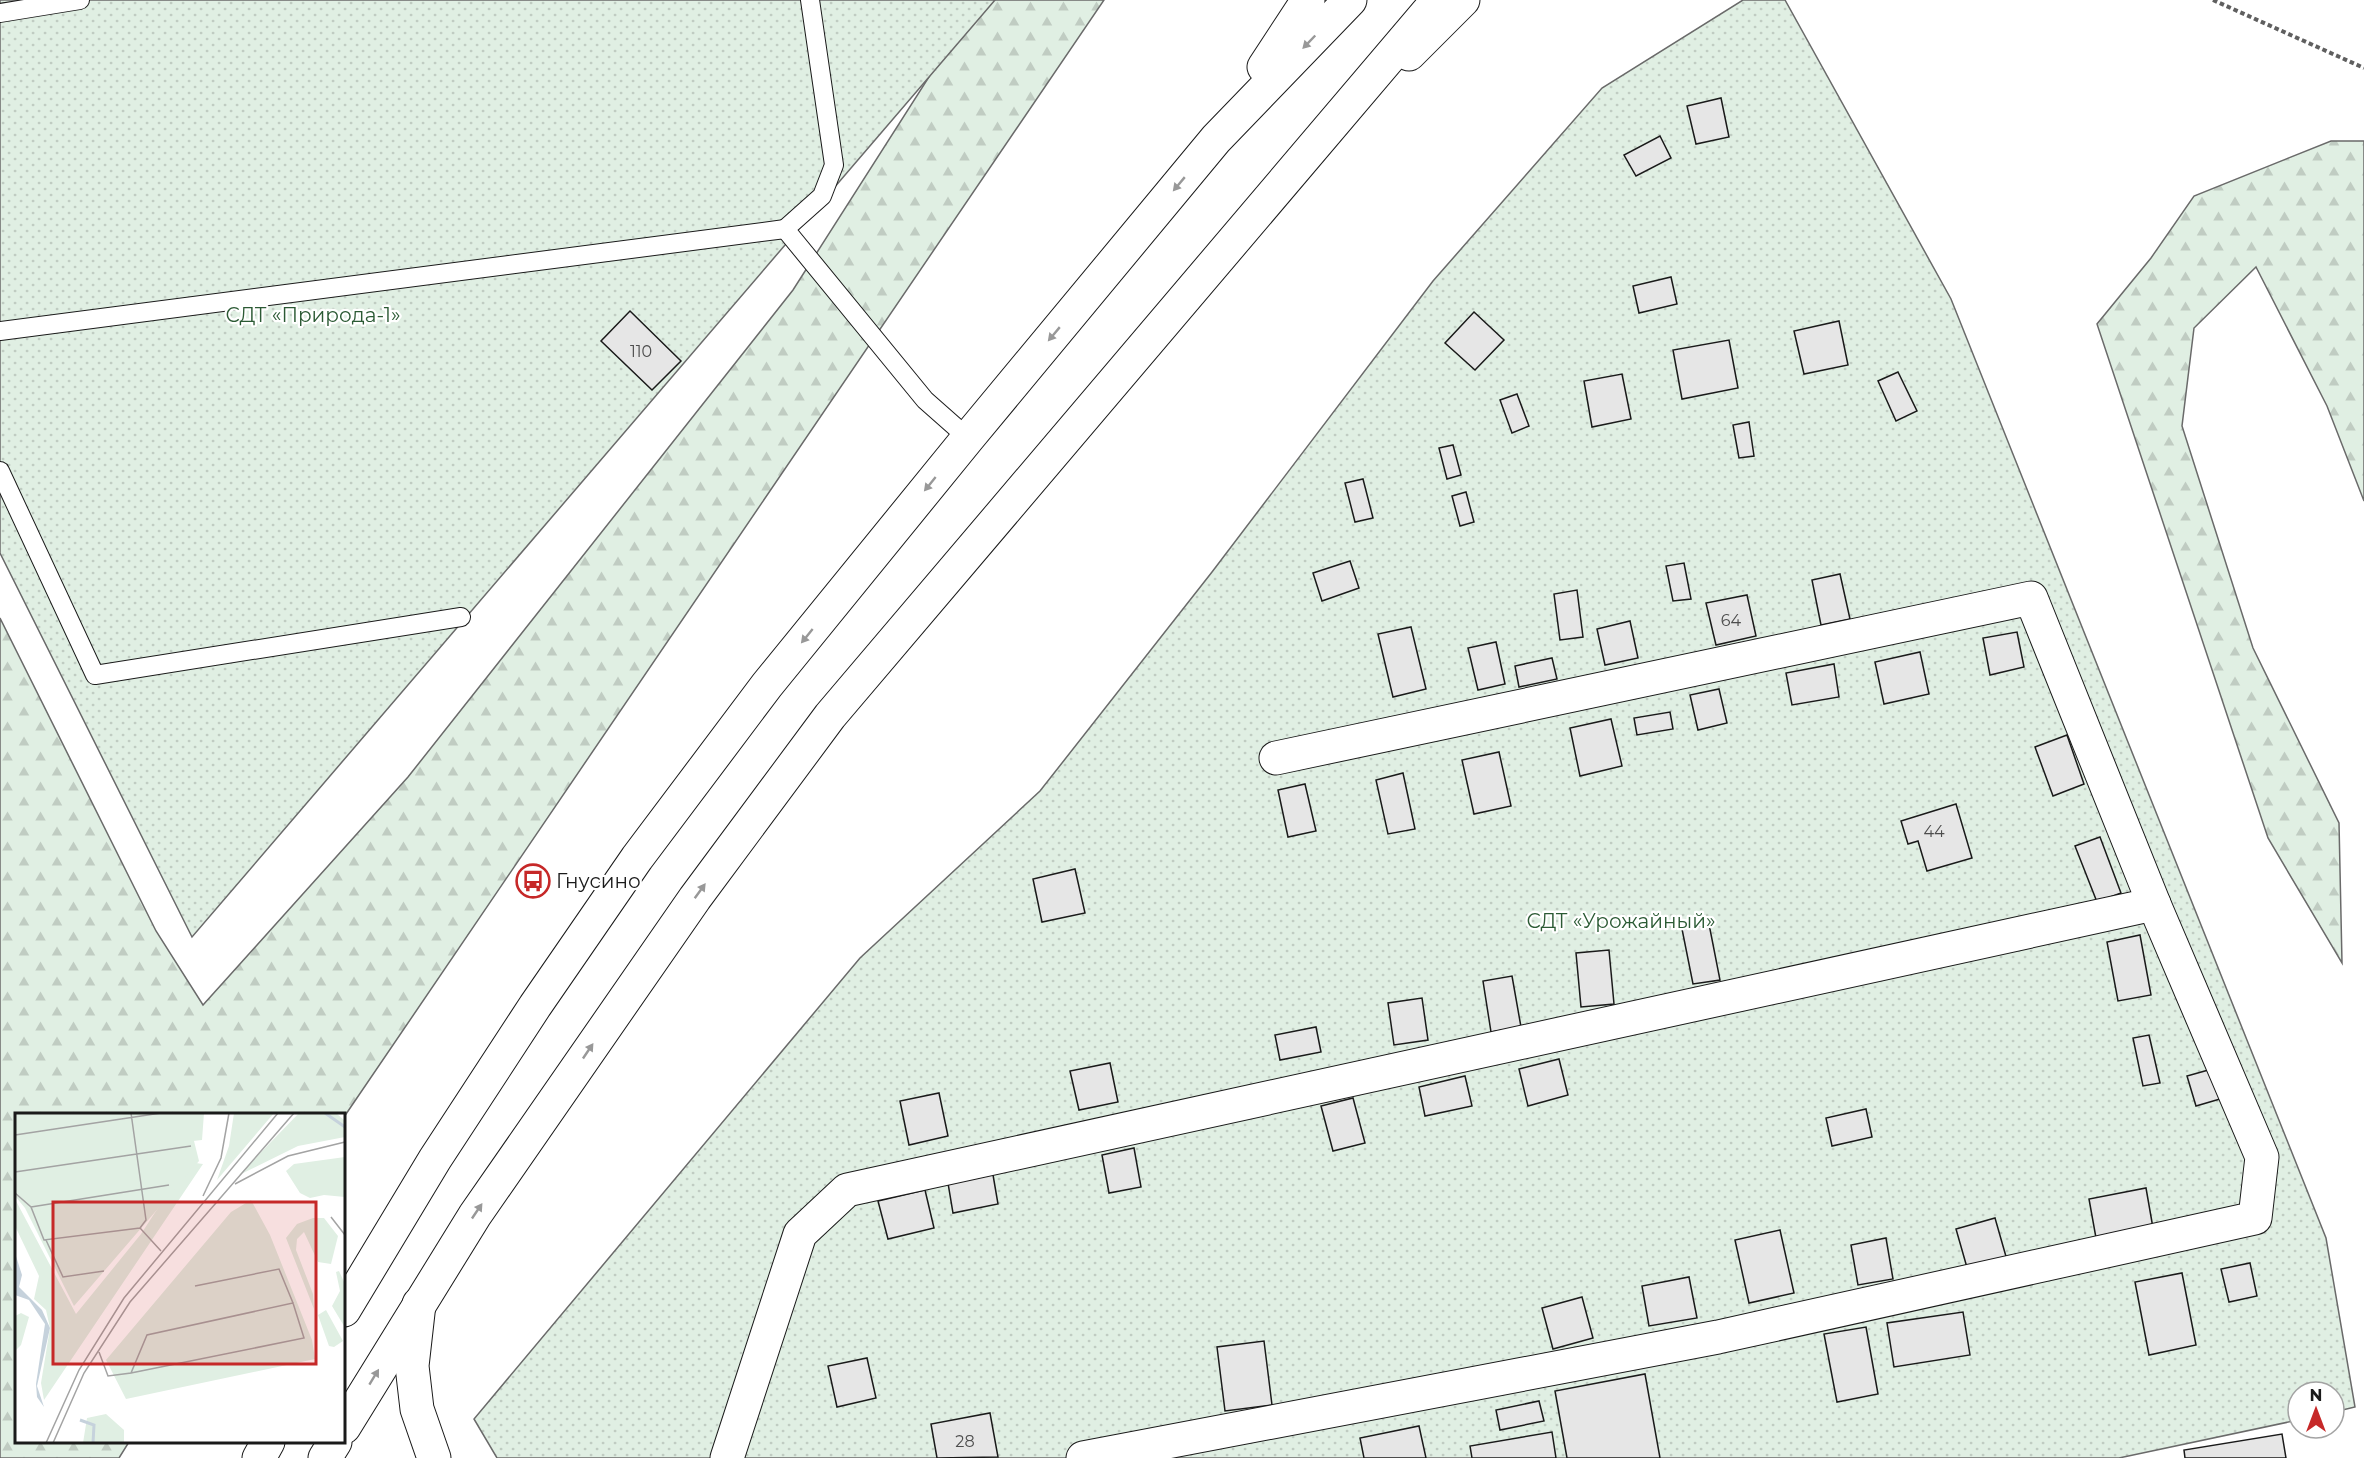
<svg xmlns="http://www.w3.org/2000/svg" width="2364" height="1458" viewBox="0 0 2364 1458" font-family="Montserrat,sans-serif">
  <defs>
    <pattern id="forest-firs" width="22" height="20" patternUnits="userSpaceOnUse" patternTransform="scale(1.5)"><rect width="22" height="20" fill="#e0efe3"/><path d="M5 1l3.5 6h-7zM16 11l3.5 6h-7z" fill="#c0ccc2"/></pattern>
    <pattern id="park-dots" width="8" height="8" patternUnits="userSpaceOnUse" patternTransform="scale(1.5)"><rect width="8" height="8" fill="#e0efe3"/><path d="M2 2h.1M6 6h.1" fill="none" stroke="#c0ccc2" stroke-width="1.8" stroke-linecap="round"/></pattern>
  </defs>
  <rect width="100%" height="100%" fill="#fff"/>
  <g fill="url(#forest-firs)" stroke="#6a6a6a" stroke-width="1.5">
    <path d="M 978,0 L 1104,0 L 344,1117 L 344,1114 L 16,1114 L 16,1442 L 129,1442 L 119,1458 L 0,1458 L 0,618 L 156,931 L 203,1005 L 408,777 L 793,290 Z"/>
    <path d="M 2331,141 L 2364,141 L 2364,501 L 2327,406 L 2256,267 L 2194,328 L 2182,426 L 2253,648 L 2339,823 L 2342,963 L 2268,838 L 2097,324 L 2151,258 L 2194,196 Z"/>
  </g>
  <g fill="url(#park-dots)" stroke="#6a6a6a" stroke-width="1.5">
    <path d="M 0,0 L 995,0 L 192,937 L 0,553 Z"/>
    <path d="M 1743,0 L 1785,0 L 1951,299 L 2326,1238 L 2355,1407 L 2334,1412 L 2334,1392 L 2298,1392 L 2298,1420 L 2119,1458 L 497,1458 L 474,1419 L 860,958 L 1040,791 L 1212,572 L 1433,281 L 1602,88 Z"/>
  </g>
  <g fill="#e6e6e6" stroke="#1a1a1a" stroke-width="1.5">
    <path d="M 1721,98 L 1729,137 L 1696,144 L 1687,106 Z"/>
    <path d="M 1660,136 L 1671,158 L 1636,176 L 1624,155 Z"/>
    <path d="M 1671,277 L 1677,304 L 1639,313 L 1633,286 Z"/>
    <path d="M 630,311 L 681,361 L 652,390 L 601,341 Z"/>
    <path d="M 1474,312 L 1504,340 L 1475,370 L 1445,343 Z"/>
    <path d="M 1839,321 L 1848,365 L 1804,374 L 1794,331 Z"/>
    <path d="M 1729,340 L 1738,388 L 1682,399 L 1673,350 Z"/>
    <path d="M 1898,372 L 1917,411 L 1896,421 L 1878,381 Z"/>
    <path d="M 1622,374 L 1631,419 L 1592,427 L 1584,381 Z"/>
    <path d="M 1517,394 L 1529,426 L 1512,433 L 1500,400 Z"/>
    <path d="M 1749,422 L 1754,456 L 1739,458 L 1733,425 Z"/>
    <path d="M 1453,445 L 1461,475 L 1447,479 L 1439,448 Z"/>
    <path d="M 1363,479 L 1373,518 L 1355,522 L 1345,483 Z"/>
    <path d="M 1466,492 L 1474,522 L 1460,526 L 1452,496 Z"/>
    <path d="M 1350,561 L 1359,588 L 1322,601 L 1313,573 Z"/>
    <path d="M 1684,563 L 1691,599 L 1673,601 L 1666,566 Z"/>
    <path d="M 1840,574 L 1850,619 L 1821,625 L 1812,580 Z"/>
    <path d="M 1577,590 L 1583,637 L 1560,640 L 1554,594 Z"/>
    <path d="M 1747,595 L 1756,636 L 1716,645 L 1706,603 Z"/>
    <path d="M 1630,621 L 1638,658 L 1605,665 L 1597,629 Z"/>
    <path d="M 1411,627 L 1426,689 L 1393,697 L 1378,634 Z"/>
    <path d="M 2017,632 L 2024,667 L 1990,675 L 1983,638 Z"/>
    <path d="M 1496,642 L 1505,684 L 1478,690 L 1468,648 Z"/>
    <path d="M 1920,652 L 1929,694 L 1884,704 L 1875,662 Z"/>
    <path d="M 1552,658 L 1557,679 L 1519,687 L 1515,666 Z"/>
    <path d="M 1834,664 L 1839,697 L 1792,705 L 1786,673 Z"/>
    <path d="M 1719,689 L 1727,723 L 1698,730 L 1690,695 Z"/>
    <path d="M 1670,712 L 1673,729 L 1637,735 L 1634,718 Z"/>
    <path d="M 1611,719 L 1622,766 L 1580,776 L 1570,728 Z"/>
    <path d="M 2067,735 L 2084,784 L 2053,796 L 2035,747 Z"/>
    <path d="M 1499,752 L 1511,806 L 1474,814 L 1462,760 Z"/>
    <path d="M 1403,773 L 1415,829 L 1388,834 L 1376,780 Z"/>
    <path d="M 1305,784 L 1316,831 L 1288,837 L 1278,790 Z"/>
    <path d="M 1956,804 L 1972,858 L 1927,871 L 1918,841 L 1908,844 L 1901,821 Z"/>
    <path d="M 2100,837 L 2121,893 L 2097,902 L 2075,846 Z"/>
    <path d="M 1075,869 L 1085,913 L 1042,922 L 1033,879 Z"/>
    <path d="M 1709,924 L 1720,980 L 1693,984 L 1682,929 Z"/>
    <path d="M 2140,935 L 2151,995 L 2118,1001 L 2107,942 Z"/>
    <path d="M 1609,950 L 1614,1004 L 1581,1007 L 1576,953 Z"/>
    <path d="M 1512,976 L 1521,1027 L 1491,1032 L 1483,981 Z"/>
    <path d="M 1422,998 L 1428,1040 L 1394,1045 L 1388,1003 Z"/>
    <path d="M 1316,1027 L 1321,1052 L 1280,1060 L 1275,1035 Z"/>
    <path d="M 2149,1035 L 2160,1083 L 2143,1086 L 2133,1038 Z"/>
    <path d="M 1559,1059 L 1568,1095 L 1528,1106 L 1519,1069 Z"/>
    <path d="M 1110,1063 L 1118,1102 L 1079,1110 L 1070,1071 Z"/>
    <path d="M 2212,1069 L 2220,1099 L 2196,1106 L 2187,1076 Z"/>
    <path d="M 1465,1076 L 1472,1106 L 1425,1116 L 1419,1087 Z"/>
    <path d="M 939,1093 L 948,1136 L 909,1145 L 900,1101 Z"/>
    <path d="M 1353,1098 L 1365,1143 L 1333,1151 L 1321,1106 Z"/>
    <path d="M 1866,1109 L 1872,1137 L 1832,1146 L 1826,1118 Z"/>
    <path d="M 1134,1148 L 1141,1187 L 1109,1193 L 1102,1155 Z"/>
    <path d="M 992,1169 L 998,1204 L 953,1213 L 947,1177 Z"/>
    <path d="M 2146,1188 L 2153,1228 L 2096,1238 L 2089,1199 Z"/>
    <path d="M 925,1190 L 934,1228 L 888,1239 L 878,1201 Z"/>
    <path d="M 1995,1218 L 2007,1260 L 1968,1271 L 1956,1229 Z"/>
    <path d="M 1780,1230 L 1794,1293 L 1749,1303 L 1735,1240 Z"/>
    <path d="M 1886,1238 L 1893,1279 L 1858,1285 L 1851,1245 Z"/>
    <path d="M 2250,1263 L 2257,1296 L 2229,1302 L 2221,1269 Z"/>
    <path d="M 2182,1273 L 2196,1345 L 2149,1355 L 2135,1282 Z"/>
    <path d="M 1689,1277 L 1697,1318 L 1649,1326 L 1642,1286 Z"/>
    <path d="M 1582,1297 L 1593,1338 L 1553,1349 L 1542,1308 Z"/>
    <path d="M 1963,1312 L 1970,1355 L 1894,1367 L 1887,1323 Z"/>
    <path d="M 1866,1327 L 1878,1394 L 1837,1402 L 1824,1334 Z"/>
    <path d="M 1264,1341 L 1272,1405 L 1225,1411 L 1217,1347 Z"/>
    <path d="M 867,1358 L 876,1398 L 837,1407 L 828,1366 Z"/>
    <path d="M 1645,1374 L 1660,1458 L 1567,1458 L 1555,1391 Z"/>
    <path d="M 1539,1401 L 1544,1421 L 1500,1430 L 1496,1410 Z"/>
    <path d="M 990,1413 L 998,1457 L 937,1458 L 931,1424 Z"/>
    <path d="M 1419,1426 L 1426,1458 L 1364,1458 L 1360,1438 Z"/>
    <path d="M 1552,1432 L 1556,1458 L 1472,1458 L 1470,1446 Z"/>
    <path d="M 2282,1434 L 2286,1458 L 2185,1458 L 2184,1450 Z"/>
  </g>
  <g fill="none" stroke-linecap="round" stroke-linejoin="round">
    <defs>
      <g id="service">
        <path d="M 810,0 L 834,165 L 822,196 L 785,229 L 925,400 L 968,438"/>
        <path d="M 0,13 L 80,0"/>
        <path d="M 0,331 L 785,229"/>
        <path d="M 0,471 L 95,675 L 461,617"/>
      </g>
      <g id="minor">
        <path d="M 419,1304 L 412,1366 L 417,1409 L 434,1458"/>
        <path d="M 727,1458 L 800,1234 L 847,1190 L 2154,904 L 2031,598 L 1276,758"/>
        <path d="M 1083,1458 L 1718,1337 L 2255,1218 L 2262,1157 L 2154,904"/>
      </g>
      <path id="secondary" d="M 1409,54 L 1463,0"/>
      <g id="trunk">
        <path d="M 1264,67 L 1308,0"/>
        <path d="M 344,1310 L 435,1159 L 535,1006 L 637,858 L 767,685 L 968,438 L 1216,139 L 1350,0"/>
        <path d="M 344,1427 L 475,1215 L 695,898 L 830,716 L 1438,0"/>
        <path d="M 259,1458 L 268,1442"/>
        <path d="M 325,1458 L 335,1442"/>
      </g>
    </defs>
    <use href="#service" stroke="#1a1a1a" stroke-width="20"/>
    <use href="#minor" stroke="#1a1a1a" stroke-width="35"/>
    <use href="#secondary" stroke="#1a1a1a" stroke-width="35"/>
    <use href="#trunk" stroke="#1a1a1a" stroke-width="35"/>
    <path stroke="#5f5f5f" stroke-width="4" stroke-dasharray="4.5 3" stroke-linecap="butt" d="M 2213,0 L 2364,68"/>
    <use href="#service" stroke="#fff" stroke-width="18"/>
    <use href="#minor" stroke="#fff" stroke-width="33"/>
    <use href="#secondary" stroke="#fff" stroke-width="33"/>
    <use href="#trunk" stroke="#fff" stroke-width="33"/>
  </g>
  <defs><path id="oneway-solid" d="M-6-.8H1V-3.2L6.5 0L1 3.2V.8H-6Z" transform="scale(1.5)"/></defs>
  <g fill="#989898">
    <use href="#oneway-solid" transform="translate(1309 42) rotate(134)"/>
    <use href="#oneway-solid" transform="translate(1179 184) rotate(130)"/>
    <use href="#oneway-solid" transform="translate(1054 334) rotate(130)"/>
    <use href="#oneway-solid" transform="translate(930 484) rotate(129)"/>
    <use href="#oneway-solid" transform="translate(807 636) rotate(129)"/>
    <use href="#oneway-solid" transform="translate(700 891) rotate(-54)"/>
    <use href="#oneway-solid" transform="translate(588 1051) rotate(-56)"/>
    <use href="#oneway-solid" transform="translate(477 1211) rotate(-56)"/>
    <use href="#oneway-solid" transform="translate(374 1377) rotate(-59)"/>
  </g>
  <defs>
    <symbol id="bus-ring" viewBox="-11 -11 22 22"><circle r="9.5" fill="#fff" stroke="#c62828" stroke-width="1.5"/><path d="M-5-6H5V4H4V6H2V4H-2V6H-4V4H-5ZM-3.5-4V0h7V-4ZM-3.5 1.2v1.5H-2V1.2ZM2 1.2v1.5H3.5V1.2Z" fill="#c62828"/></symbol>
  </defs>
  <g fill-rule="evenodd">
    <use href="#bus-ring" x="514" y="862" width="38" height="38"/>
  </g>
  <g text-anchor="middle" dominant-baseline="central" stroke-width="4.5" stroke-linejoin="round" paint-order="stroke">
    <g font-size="16" fill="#4d4d4d">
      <text x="641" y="351">110</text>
      <text x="1731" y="620">64</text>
      <text x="1934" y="831">44</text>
      <text x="965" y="1441">28</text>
    </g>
    <g font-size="20" fill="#2b5a34" stroke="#fff">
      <text x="313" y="315">СДТ «Природа-1»</text>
      <text x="1621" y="921">СДТ «Урожайный»</text>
    </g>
    <g font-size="20" fill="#1a1a1a" stroke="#fff" text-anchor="start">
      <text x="556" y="881">Гнусино</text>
    </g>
  </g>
  <g transform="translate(15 1113)">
    <rect width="330" height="330" fill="#fff"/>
    <path d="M 219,0 L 259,0 L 202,67 L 214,33 ZM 284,0 L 321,0 L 330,8 L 330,24 L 283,33 L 224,62 ZM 6,200 L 14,204 L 6,232 L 0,238 L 0,203 ZM 91,301 L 109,317 L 109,330 L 68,330 L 72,305 Z" fill="#e0efe3"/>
    <path d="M 170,0 L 189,0 L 187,27 L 178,28 ZM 307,0 L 318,7 L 330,16 L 322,19 L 298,10 L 290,1 ZM 330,44 L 330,84 L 309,82 L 295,85 L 285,80 L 271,58 L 279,51 ZM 173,49 L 188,51 L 29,287 L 26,270 L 35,215 L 31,197 L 19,186 L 24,163 L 0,113 L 0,86 L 61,201 L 126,121 ZM 298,105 L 309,105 L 323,123 L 316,151 L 303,149 L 289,119 L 282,126 L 281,137 L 298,181 L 299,196 L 271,125 L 282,111 ZM 324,158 L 330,171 L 329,213 L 317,193 L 325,178 L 321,159 ZM 311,197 L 328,228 L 319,234 L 314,233 L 303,202 Z" fill="#e0efe3"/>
    <path d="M 0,0 L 172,0 L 184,48 L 59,193 L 10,95 L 0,83 ZM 236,87 L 255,122 L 297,227 L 300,246 L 111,286 L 91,247 L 216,99 Z" fill="#e0efe3"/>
    <path d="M 0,140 L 7,162 L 4,174 L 27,197 L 35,215 L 22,273 L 29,294 L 22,284 L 21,271 L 30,211 L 14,187 L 0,182 Z" fill="#c6d2dc"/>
    <path fill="none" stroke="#c6d2dc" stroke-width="3" d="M 310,0 L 330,14M 65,307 L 79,312 L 78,330"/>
    <path fill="none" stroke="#a3a3a3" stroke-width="1.5" d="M 116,0 L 131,107 L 125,115 L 146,138M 0,22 L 146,0M 0,59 L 176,33M 220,71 L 273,43 L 330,29M 0,80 L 16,94 L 29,127 L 125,115M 188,83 L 206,45 L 214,0M 16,94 L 154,72M 316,104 L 330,122M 31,127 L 48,164 L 89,158M 84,239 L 93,263 L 116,260 L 132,222 L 278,190 L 264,156 L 180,173M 116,260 L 289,225 L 278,190M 31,330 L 64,257 L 109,185 L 263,0M 38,330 L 69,260 L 115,189 L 279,0"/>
    <path fill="#c62828" fill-opacity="0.15" stroke="#c62828" stroke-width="3" d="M 38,89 L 301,89 L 301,251 L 38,251 Z"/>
    <rect width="330" height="330" fill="none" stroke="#1a1a1a" stroke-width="3"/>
  </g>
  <g transform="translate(2316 1410)"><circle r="28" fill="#ffffff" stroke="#a3a3a3" stroke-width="1.5"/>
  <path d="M0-4.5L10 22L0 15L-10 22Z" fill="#c62828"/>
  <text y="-9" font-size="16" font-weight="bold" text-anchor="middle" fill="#1a1a1a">N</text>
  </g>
</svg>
